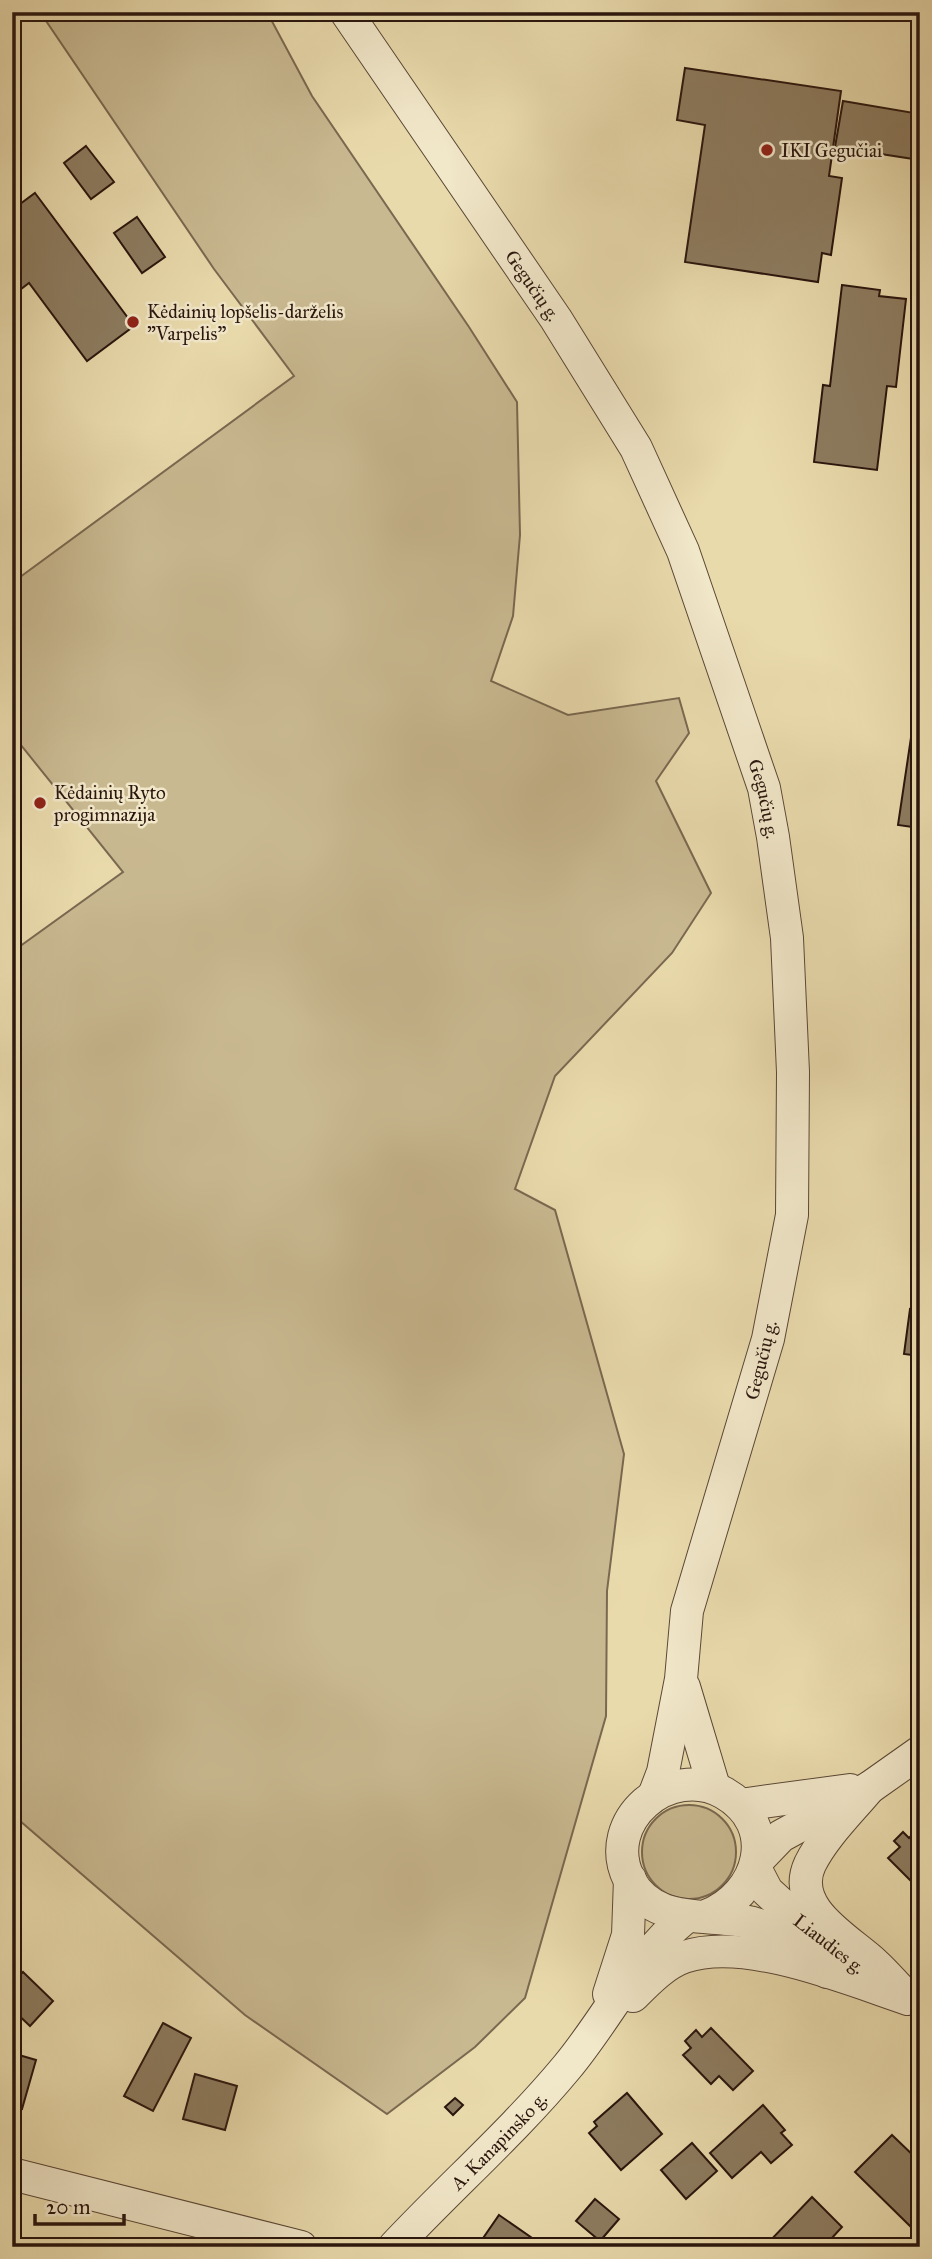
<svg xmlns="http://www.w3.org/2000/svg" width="932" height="2259" viewBox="0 0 932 2259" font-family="'IM FELL Great Primer',serif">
  <rect width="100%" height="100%" fill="#e9daac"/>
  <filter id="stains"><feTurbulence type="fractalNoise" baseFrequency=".00286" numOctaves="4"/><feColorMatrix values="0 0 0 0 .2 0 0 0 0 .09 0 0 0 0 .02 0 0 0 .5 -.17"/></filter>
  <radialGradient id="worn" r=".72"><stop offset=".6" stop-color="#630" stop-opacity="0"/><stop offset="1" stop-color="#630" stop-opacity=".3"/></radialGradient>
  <g fill="#c9b991" stroke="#7a6850" stroke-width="2">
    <path d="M 40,12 L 267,12 L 312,96 L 469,327 L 517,402 L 520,535 L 513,616 L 491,681 L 568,715 L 679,698 L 689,733 L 656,781 L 711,893 L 672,953 L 555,1076 L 515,1189 L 555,1210 L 624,1454 L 607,1591 L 606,1716 L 525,1998 L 475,2047 L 387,2114 L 245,2015 L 12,1814 L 12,952 L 123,872 L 12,734 L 12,583 L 294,376 L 214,269 Z"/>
    <circle cx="689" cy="1852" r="47"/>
  </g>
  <g fill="#8d7c60" stroke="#2a160e" stroke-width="2">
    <path d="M 685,68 L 841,91 L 829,176 L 842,178 L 831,255 L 822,253 L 818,282 L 685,262 L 705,125 L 677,120 Z"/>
    <path d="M 843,101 L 920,114 L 920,160 L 835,147 Z"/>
    <path d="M 86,146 L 114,182 L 91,199 L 64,163 Z"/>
    <path d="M 35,193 L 134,326 L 87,361 L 29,283 L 12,296 L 12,210 Z"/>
    <path d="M 137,217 L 165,257 L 142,273 L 114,233 Z"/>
    <path d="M 842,285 L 880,290 L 879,296 L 906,299 L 896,387 L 887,386 L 877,470 L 814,462 L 823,385 L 830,386 Z"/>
    <path d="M 920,677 L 920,828 L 898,825 Z"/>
    <path d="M 910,1309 L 920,1311 L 920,1356 L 904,1354 Z"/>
    <path d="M 920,1827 L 920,1890 L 888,1858 L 900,1847 L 894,1841 L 903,1832 L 909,1838 Z"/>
    <path d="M 23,1972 L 53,2001 L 30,2026 L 12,2009 L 12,1983 Z"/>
    <path d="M 163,2023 L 191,2038 L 153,2111 L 124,2096 Z"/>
    <path d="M 711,2028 L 753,2071 L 733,2090 L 719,2076 L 711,2084 L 683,2055 L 691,2048 L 685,2041 L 696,2030 L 702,2037 Z"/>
    <path d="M 12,2053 L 36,2060 L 22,2109 L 12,2107 Z"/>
    <path d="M 195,2074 L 237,2086 L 225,2130 L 183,2119 Z"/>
    <path d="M 627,2093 L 662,2134 L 621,2170 L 589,2133 L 597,2126 L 594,2122 Z"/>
    <path d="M 455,2098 L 463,2105 L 453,2115 L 445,2107 Z"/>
    <path d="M 763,2105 L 785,2130 L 781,2133 L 792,2145 L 771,2163 L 761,2152 L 732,2178 L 710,2153 Z"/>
    <path d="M 892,2135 L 918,2160 L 920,2158 L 920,2216 L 910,2226 L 855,2172 Z"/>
    <path d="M 692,2143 L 717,2171 L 686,2199 L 661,2170 Z"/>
    <path d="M 812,2197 L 842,2227 L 830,2240 L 835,2245 L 764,2247 Z"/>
    <path d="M 595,2199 L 619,2219 L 600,2241 L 576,2221 Z"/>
    <path d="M 499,2215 L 545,2247 L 477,2247 Z"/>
  </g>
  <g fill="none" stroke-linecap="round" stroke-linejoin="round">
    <defs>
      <g id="minor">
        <path id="s1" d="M 346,12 L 556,319 L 636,448 L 683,551 L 764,788 L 773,837 L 787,938 L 793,1072 L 792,1215 L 768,1339 L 687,1611 L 681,1679 L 663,1772 L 655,1793"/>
        <path d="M 684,1687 L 714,1787"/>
        <path d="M 869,1788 C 849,1812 824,1836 810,1864 C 789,1909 850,1940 875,1964 C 886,1974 895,1985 905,1995"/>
        <path d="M 740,1805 L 850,1790"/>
        <path d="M 757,1861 L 781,1836 L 869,1788 L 920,1752"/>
        <path d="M 755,1868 L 767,1891 L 827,1946"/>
        <path d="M 706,1916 C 761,1895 780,1825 724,1793 C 670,1762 600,1821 629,1879 C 656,1931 717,1909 762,1926 C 785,1936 807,1957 827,1972"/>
        <path d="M 609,1994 L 628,1935 L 630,1879"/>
        <path d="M 633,1996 C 647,1982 664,1964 684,1957 C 746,1936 848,1979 908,1999"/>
        <path d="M 12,2174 L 301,2247"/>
        <path id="s2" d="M 394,2247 C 451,2186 514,2131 567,2067 C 608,2018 636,1957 686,1917"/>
      </g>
    </defs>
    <use href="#minor" stroke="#5a4736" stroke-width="34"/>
    <use href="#minor" stroke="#f1e7c9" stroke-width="32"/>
  </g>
  <g fill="#8f2418" stroke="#f1e7c9" stroke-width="2.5">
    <circle cx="767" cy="150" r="7"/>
    <circle cx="133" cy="322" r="7"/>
    <circle cx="40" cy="803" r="7"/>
  </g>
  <g text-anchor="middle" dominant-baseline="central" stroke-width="5" stroke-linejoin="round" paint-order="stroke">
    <g font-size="19" fill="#2a160e" stroke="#f1e7c9" text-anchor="start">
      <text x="781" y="150">IKI Gegučiai</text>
      <text x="147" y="311">Kėdainių lopšelis-darželis<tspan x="147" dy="22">"Varpelis"</tspan></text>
      <text x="54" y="792">Kėdainių Ryto<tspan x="54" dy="22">progimnazija</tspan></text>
    </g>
    <g font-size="19" fill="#2a160e" stroke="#f1e7c9">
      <text stroke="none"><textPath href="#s1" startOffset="331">Gegučių g.</textPath></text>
      <text stroke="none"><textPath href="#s1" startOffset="898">Gegučių g.</textPath></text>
      <text transform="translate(761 1360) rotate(-76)">Gegučių g.</text>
      <text transform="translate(829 1944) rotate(38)">Liaudies g.</text>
      <text stroke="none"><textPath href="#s2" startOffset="149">A. Kanapinsko g.</textPath></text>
    </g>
  </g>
  <rect width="932" height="2259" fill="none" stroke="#e9daac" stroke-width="42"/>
  <rect x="14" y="14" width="904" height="2231" fill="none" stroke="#2a160e" stroke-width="3.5"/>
  <rect x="21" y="21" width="890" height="2217" fill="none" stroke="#2a160e" stroke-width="2"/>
  <path d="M35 2214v10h89v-10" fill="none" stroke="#2a160e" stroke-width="3.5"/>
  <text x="46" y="2214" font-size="21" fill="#2a160e" stroke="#f1e7c9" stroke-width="5" paint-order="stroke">20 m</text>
  <rect width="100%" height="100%" filter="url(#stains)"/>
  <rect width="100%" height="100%" fill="url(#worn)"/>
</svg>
